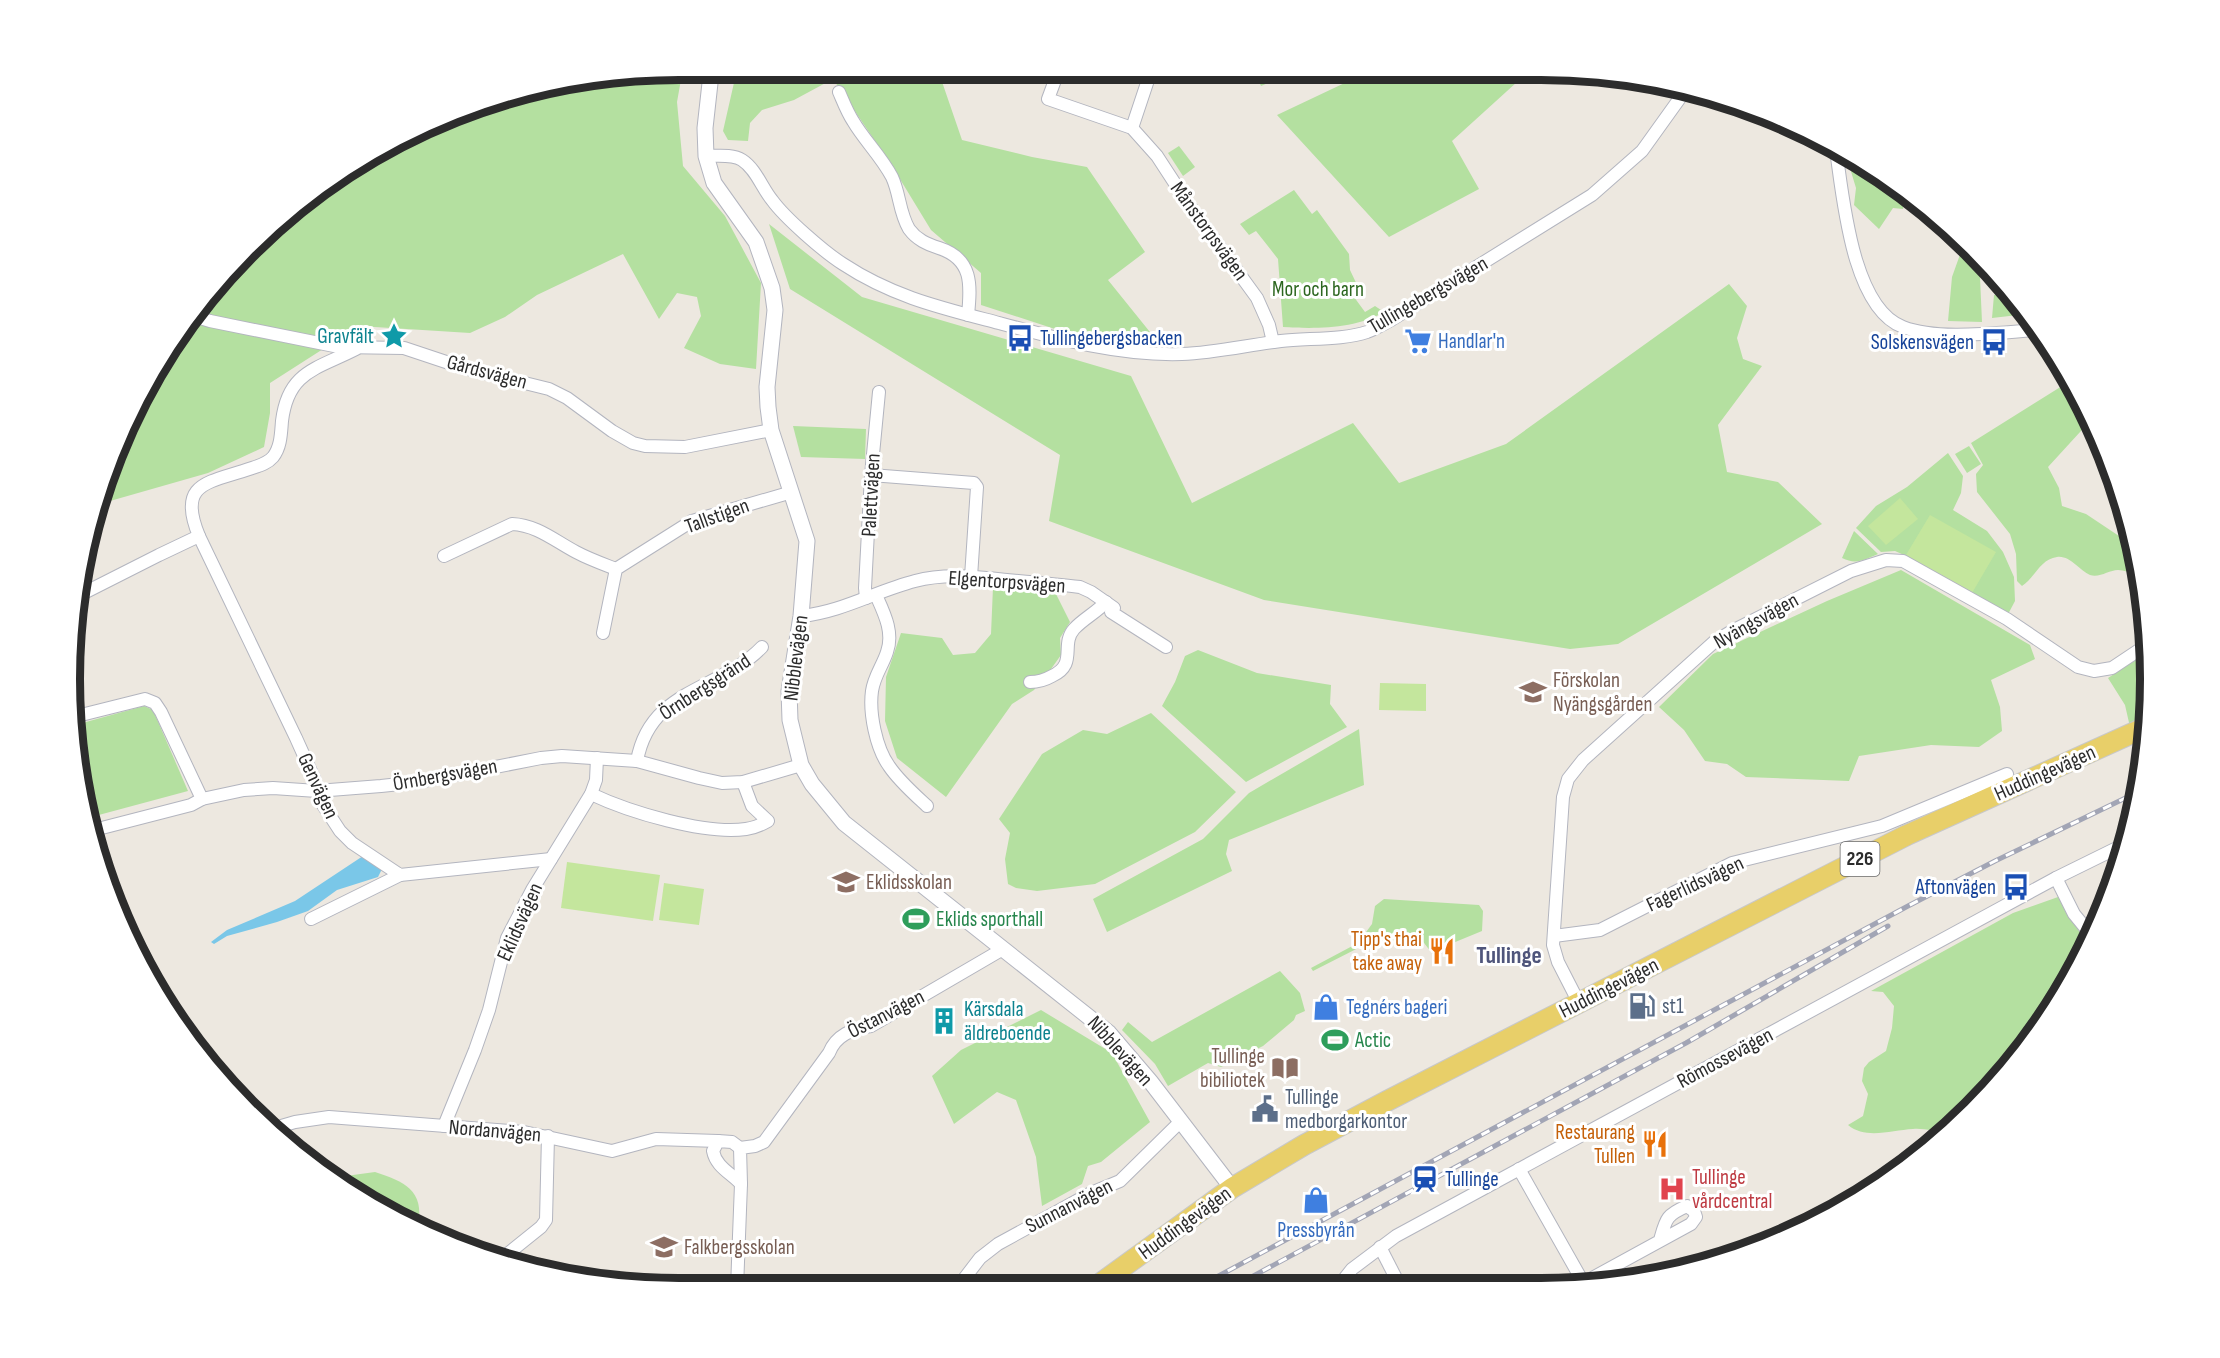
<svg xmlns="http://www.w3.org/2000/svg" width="2220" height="1358" viewBox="0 0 2220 1358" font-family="'Sofia Sans Condensed',sans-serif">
  <rect width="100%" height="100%" fill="#ede8e0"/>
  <g fill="#b4e0a0">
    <path d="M 1295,71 L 1261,86 L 1255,72 Z"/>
    <path d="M 1370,71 L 1411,71 L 1418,75 L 1422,71 L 1502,71 L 1517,82 L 1452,141 L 1479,189 L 1389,237 L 1277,115 Z"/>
    <path d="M 939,73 L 962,140 L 1032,157 L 1087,167 L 1145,252 L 1108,280 L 1158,342 L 1141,344 L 1058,330 L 981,305 L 981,273 L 931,230 L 892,166 L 833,79 L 794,100 L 762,110 L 750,123 L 748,141 L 728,140 L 723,131 L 736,74 Z"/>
    <path d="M 599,74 L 682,74 L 677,102 L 683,166 L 725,216 L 761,283 L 756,369 L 720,364 L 684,348 L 701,316 L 697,297 L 677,293 L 659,319 L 623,254 L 537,295 L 505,317 L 470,333 L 359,326 L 270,383 L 270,413 L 264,447 L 208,473 L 96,505 L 101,483 L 132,409 L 195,308 L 308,195 L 409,132 L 483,101 Z"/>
    <path d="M 1179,146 L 1195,167 L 1183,176 L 1168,153 Z"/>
    <path d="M 1846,155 L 1880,172 L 1906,193 L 1903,209 L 1893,208 L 1879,229 L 1854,205 L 1856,188 Z"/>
    <path d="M 1294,190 L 1312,214 L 1317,210 L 1349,254 L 1350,270 L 1359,289 L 1354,297 L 1365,312 L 1375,306 L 1384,312 C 1356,329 1315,329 1283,327 L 1278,259 L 1256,231 L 1249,235 L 1240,224 Z"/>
    <path d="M 769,224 L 862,297 L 1131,376 L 1192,503 L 1353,423 L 1399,483 L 1506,444 L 1729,284 L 1747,306 L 1737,338 L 1743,359 L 1762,366 L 1718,425 L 1727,472 L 1778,482 L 1822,524 L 1618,644 L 1570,649 L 1264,600 L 1049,521 L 1060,455 L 790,289 Z"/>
    <path d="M 1963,240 L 1979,255 L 1982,322 L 1948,321 L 1952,277 L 1962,249 Z"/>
    <path d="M 2010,294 L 2027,314 L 1992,318 L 1994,295 Z"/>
    <path d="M 2070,381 L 2091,420 L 2048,467 L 2059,488 L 2062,506 L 2086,514 L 2128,542 L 2136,549 L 2141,572 C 2132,575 2126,570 2118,570 C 2109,570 2100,578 2090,575 C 2080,571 2070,555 2057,557 C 2040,559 2034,579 2022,586 L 2017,581 L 2016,554 L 2010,534 L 1977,492 L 1976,474 L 1983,465 L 1971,443 Z"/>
    <path d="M 793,426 L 866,429 L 865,459 L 801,457 Z"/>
    <path d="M 1969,446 L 1981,464 L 1967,473 L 1955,454 Z"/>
    <path d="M 1948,453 L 1963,476 L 1961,493 L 1953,510 L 1987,531 L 2003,552 L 2014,577 L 2015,601 L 2006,618 L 1904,555 L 1895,551 L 1881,552 L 1856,528 L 1876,506 L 1907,487 Z"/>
    <path d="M 1854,531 L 1878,554 C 1864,560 1856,565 1842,558 Z"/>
    <path d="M 1901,570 L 2030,645 L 2035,659 L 1991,680 L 2000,707 L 2002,731 L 1979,747 L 1931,745 L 1859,756 L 1849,781 L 1746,777 L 1727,764 L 1705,761 L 1684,730 L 1659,707 L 1713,654 L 1827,601 Z"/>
    <path d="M 993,587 L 1055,592 L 1070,622 L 1060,638 L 1061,655 L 1051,669 L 1034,690 L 1012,704 L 946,797 L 897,758 L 885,721 L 886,677 L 901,633 L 942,638 L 953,655 L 975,653 L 991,634 Z"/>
    <path d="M 1198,650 L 1257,673 L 1331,685 L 1330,704 L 1347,727 L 1246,782 L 1162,706 L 1175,682 L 1185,656 Z"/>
    <path d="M 2148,652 L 2151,679 L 2147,719 L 2130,727 L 2125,705 L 2108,678 Z"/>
    <path d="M 144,706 L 153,710 L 188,791 L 95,816 L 76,752 L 74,731 L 86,722 Z"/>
    <path d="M 1151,713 L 1236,792 L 1195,832 L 1095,884 L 1037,891 L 1016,888 L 1008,884 L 1005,859 L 1010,833 L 999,819 L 1042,754 L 1083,730 L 1107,734 Z"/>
    <path d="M 1359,729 L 1364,785 L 1229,840 L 1226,854 L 1232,871 L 1107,932 L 1093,899 L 1203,839 L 1249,793 Z"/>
    <path d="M 2058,897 L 2087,944 L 2048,1018 L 1947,1133 C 1936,1132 1924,1128 1913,1129 C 1892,1130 1866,1140 1848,1125 L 1863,1116 L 1868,1094 L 1862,1081 L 1864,1068 L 1869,1062 L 1886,1051 L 1892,1028 L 1894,1006 L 1883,992 L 1871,991 L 2013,913 Z"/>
    <path d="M 1384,899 L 1479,905 L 1483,911 L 1482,931 L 1431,952 L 1421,939 L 1370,942 L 1313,971 L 1311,968 L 1358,943 L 1372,924 L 1375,906 Z"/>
    <path d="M 1280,971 L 1300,993 L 1305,1011 L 1296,1015 L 1294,1020 L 1263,1046 L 1221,1067 L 1208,1063 L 1168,1086 L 1155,1064 L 1122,1030 L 1128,1022 L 1152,1042 Z"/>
    <path d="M 1041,1010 L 1112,1053 L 1150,1122 L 1101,1162 L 1088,1166 L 1082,1184 L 1042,1206 L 1036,1157 L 1016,1100 L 997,1092 L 954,1124 L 932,1076 L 961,1050 Z"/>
    <path d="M 375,1172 C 403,1181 425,1190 418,1225 L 340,1186 L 331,1178 Z"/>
  </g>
  <g fill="#c4e69d">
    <path d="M 1900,498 L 1918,519 L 1886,545 L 1868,526 Z"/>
    <path d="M 1930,515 L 1996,552 L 1972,593 L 1906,555 Z"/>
    <path d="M 1380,683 L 1426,684 L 1426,711 L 1379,710 Z"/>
    <path d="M 567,862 L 660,875 L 653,921 L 561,908 Z"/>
    <path d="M 664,883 L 704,889 L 699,925 L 659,920 Z"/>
  </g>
  <path fill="#7ac7e8" d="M 363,856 L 382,869 L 378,877 L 337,890 L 308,911 L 277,922 L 227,936 L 214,944 L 211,942 L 227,930 L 295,901 Z"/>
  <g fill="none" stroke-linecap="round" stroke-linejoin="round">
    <defs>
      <g id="minor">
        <path d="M 1058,72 L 1048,99 L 1132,128 L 1157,156 L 1187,202 L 1257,298 L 1269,325 L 1273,342"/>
        <path d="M 1126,72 L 1148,80 L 1132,128"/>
        <path d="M 839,92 C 843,101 847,112 853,121 C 864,140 881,156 892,177 C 900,194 899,212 909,229 C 917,240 927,244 939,248 C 973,259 971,285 968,315"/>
        <path d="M 1836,150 C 1843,197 1852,308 1903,327 C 1939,341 2001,332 2040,330"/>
        <path d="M 706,156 C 717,156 733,154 742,160 C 756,169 762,188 772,200 C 785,218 824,252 843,264 C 893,297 942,308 999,323 C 1058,339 1120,356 1182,354 C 1215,353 1248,345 1281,341 C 1306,338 1344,340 1367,332 C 1375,329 1383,324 1391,320 L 1592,195 L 1642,151 L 1685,91"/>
        <path d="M 190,315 L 210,321 L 339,347 L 404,348 L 464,368 L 549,389 L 567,398 L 612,431 L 633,443 L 645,446 L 685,447 L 771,430"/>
        <path d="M 871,475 L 974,483 L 977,487 L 971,577"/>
        <path d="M 199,536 L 296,738 L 314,778 L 323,805 L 340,831 L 352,843 L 400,875 L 551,859"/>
        <path d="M 444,556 L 512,524 C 537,525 555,541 576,552 C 589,559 603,564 616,569"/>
        <path d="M 876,595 C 884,613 894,632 887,652 C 883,665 874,676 872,691 C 869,713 876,748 889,766 C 899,781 914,794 927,806"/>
        <path d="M 74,598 L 159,555 L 199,536 C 177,483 207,483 249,469 C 258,466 267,464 273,457 C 281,447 281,433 282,421 C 288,371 317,369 356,349"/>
        <path d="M 866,598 L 865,588 L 871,475 L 879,392"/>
        <path d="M 801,616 C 842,612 876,591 915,581 C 945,573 976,577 1007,580 C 1031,582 1056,584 1080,587 L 1091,592 L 1114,608 L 1111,612 L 1166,647"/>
        <path d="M 603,633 L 616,569 L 692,521 L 792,492"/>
        <path d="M 1030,682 C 1039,682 1045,680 1052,676 C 1078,664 1060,645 1074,629 C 1083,619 1097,612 1106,602"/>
        <path d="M 73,717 L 145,699 L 155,703 L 161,712 L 202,799"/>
        <path d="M 637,761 C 650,688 720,691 762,647"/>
        <path d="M 591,794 C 629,812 705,835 746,829 C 754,828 761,825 768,821 L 752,806 L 743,782"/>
        <path d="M 90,831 L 191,805 L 202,799 L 244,790 L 273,788 L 317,791 L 381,786 L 419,782 L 541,758 L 562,756 L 637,761 L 699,778 L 722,783 L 743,782 L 801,765"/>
        <path d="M 2056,878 L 2074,914 L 2092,936"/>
        <path d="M 311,919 L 400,875"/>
        <path d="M 1554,936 L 1600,930 L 1732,863 L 1882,826 L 2007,774"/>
        <path d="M 1579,1003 L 1558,962 L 1553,945 L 1563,797 L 1568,779 L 1583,760 L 1714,642 L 1732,631 L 1851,571 L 1886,560 L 1903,561 L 2007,619 L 2078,667 L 2094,671 L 2112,668 L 2148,644"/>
        <path d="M 444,1126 L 475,1050 L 489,1010 L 507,938 L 532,890 L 591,794 L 596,780 L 597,758"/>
        <path d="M 271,1129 L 295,1122 L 329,1117 L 524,1132 L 612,1151 L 656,1139 L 718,1141"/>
        <path d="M 1519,1169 L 1583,1282"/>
        <path d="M 741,1184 L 740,1148 L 755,1146 L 764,1142 L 829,1053 C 836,1035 852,1029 871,1026 L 1003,949"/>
        <path d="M 1380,1247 L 1401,1288"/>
        <path d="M 500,1260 L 541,1227 L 546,1220 L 548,1136"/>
        <path d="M 737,1288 L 741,1184 C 731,1173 716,1167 713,1151 L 718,1141 L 732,1142 L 740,1148"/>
        <path d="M 957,1288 L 980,1258 L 998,1244 L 1091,1193 L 1120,1181 L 1180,1122"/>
        <path d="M 1337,1288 L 1352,1269 L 1396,1236 L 2056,878 L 2125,844"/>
        <path d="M 1574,1288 L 1691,1224 L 1696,1217 L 1694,1211 L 1687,1206 C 1666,1215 1666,1219 1660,1240"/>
      </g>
      <path id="tertiary" d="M 711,74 L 705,128 L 706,156 L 714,183 L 756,242 L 772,288 L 775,310 L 767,387 L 768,407 L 771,430 L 807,541 L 801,616 L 789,691 L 790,720 L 801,765 L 812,784 L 844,823 L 1109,1033 L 1150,1081 L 1232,1188"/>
      <path id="primary" d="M 1094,1288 L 1232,1188 L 1304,1145 L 1387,1101 L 1907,835 L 2146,727"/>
    </defs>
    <use href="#minor" stroke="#b3b5bf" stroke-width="14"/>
    <use href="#tertiary" stroke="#b3b5bf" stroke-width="17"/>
    <use href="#primary" stroke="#c8c8c8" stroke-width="22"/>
    <use href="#minor" stroke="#fff" stroke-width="12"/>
    <use href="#tertiary" stroke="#fff" stroke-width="15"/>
    <use href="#primary" stroke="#e8cf69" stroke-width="20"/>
    <defs>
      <g id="rail">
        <path d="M 1196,1288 L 1908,906 L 1995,861 L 2140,791"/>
        <path d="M 1231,1288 L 1686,1043 L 1888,926"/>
      </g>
    </defs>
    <use href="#rail" stroke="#a2a5b5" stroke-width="5"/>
    <use href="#rail" stroke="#fff" stroke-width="3" stroke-dasharray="9" stroke-linecap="butt"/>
  </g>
  <defs>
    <symbol id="sight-bare" viewBox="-9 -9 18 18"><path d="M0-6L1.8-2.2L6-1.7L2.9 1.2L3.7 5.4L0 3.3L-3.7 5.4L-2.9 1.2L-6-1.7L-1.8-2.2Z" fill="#0f9aa8" stroke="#fff" stroke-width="2.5" paint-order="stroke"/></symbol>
    <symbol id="bus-bare" viewBox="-9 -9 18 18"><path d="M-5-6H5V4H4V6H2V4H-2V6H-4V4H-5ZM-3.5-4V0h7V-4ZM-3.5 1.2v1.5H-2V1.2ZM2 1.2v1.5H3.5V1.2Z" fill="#1a4fb4" stroke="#fff" stroke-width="2.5" paint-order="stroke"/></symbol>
    <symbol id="supermarket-bare" viewBox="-9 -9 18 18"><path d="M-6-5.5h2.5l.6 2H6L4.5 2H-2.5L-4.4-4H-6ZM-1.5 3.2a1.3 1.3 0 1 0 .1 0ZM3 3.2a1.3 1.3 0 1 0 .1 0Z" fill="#3f7fe0" stroke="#fff" stroke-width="2.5" paint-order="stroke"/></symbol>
    <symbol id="school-bare" viewBox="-9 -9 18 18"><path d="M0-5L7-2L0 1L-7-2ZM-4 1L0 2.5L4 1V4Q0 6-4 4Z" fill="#8d6e63" stroke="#fff" stroke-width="2.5" paint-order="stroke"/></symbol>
    <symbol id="stadium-bare" viewBox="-9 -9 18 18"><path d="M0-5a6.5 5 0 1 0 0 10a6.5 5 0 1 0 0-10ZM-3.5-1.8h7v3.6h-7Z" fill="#2e9e5b" stroke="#fff" stroke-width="2.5" paint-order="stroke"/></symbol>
    <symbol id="restaurant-bare" viewBox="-9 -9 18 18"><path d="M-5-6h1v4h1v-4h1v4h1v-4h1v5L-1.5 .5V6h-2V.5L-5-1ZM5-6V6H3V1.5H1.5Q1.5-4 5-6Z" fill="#e8710a" stroke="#fff" stroke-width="2.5" paint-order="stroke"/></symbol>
    <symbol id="fuel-bare" viewBox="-9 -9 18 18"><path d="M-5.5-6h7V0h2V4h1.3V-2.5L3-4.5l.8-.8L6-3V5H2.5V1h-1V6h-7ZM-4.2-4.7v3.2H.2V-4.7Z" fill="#5c6f8a" stroke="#fff" stroke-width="2.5" paint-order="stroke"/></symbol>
    <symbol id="shop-bare" viewBox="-9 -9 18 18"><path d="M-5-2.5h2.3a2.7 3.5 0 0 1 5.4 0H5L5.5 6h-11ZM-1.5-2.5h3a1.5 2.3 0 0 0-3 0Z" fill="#3f7fe0" stroke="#fff" stroke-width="2.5" paint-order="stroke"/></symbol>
    <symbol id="building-bare" viewBox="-9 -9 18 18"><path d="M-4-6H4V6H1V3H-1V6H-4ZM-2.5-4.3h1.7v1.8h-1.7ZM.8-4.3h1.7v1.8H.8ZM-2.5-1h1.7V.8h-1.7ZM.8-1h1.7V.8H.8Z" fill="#0f9aa8" stroke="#fff" stroke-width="2.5" paint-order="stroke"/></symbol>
    <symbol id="library-bare" viewBox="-9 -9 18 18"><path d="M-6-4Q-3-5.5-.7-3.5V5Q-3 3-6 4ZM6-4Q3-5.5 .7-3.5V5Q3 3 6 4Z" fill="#8d6e63" stroke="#fff" stroke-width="2.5" paint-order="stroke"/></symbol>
    <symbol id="civic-bare" viewBox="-9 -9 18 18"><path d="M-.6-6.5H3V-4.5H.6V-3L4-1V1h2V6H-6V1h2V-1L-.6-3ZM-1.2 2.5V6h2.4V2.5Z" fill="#5c6f8a" stroke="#fff" stroke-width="2.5" paint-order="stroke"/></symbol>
    <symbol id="station-bare" viewBox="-9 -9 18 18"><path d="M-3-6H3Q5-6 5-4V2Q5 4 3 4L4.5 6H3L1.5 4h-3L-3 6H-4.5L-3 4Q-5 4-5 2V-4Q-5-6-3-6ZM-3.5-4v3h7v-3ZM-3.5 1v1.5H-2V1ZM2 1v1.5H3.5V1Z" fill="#1a4fb4" stroke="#fff" stroke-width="2.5" paint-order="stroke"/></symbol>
    <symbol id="hospital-bare" viewBox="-9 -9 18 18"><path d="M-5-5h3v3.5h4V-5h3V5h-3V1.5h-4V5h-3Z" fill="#e0444e" stroke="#fff" stroke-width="2.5" paint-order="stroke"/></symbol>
  </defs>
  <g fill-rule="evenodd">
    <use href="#sight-bare" x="375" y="317" width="38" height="38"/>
    <use href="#bus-bare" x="1001" y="319" width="38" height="38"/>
    <use href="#supermarket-bare" x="1399" y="322" width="38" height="38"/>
    <use href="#bus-bare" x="1975" y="323" width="38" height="38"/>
    <use href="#school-bare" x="1514" y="673" width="38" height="38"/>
    <use href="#school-bare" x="827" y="863" width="38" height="38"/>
    <use href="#bus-bare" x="1997" y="868" width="38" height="38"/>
    <use href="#stadium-bare" x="897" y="900" width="38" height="38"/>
    <use href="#restaurant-bare" x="1423" y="932" width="38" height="38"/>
    <use href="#fuel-bare" x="1623" y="987" width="38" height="38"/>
    <use href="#shop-bare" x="1307" y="988" width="38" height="38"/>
    <use href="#building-bare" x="925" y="1002" width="38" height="38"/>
    <use href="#stadium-bare" x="1316" y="1021" width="38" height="38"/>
    <use href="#library-bare" x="1266" y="1049" width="38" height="38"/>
    <use href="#civic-bare" x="1246" y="1090" width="38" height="38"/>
    <use href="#restaurant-bare" x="1636" y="1125" width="38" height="38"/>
    <use href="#station-bare" x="1406" y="1160" width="38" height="38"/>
    <use href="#hospital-bare" x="1653" y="1170" width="38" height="38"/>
    <use href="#shop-bare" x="1297" y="1181" width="38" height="38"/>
    <use href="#school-bare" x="645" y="1228" width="38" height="38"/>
  </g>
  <g text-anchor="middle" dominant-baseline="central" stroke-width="6" stroke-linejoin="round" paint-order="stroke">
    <rect fill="#fff" stroke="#6b6b6b" stroke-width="1.5" x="1840.5" y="842" width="39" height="34" rx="4.5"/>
    <g font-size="20" font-weight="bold" fill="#2c2c2c">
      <text x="1860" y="859">226</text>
    </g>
    <g font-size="21" fill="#2c2c2c" stroke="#fff">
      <text transform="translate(1209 231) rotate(54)">Månstorpsvägen</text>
      <text transform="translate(1428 295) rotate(-30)">Tullingebergsvägen</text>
      <text transform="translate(487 372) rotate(15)">Gårdsvägen</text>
      <text transform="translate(871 495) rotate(-87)">Palettvägen</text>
      <text transform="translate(717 516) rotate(-20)">Tallstigen</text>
      <text transform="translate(1007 582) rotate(4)">Elgentorpsvägen</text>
      <text transform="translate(1756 621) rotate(-29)">Nyängsvägen</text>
      <text transform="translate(796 658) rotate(-83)">Nibblevägen</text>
      <text transform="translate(705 687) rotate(-33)">Örnbergsgränd</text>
      <text transform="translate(2045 773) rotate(-24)">Huddingevägen</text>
      <text transform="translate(445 775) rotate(-10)">Örnbergsvägen</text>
      <text transform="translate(318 786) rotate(65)">Genvägen</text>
      <text transform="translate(1695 884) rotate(-25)">Fagerlidsvägen</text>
      <text transform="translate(520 922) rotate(-66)">Eklidsvägen</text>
      <text transform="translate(1609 988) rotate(-27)">Huddingevägen</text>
      <text transform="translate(886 1014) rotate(-27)">Östanvägen</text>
      <text transform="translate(1120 1051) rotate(48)">Nibblevägen</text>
      <text transform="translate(1725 1058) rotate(-28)">Römossevägen</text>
      <text transform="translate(495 1131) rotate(5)">Nordanvägen</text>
      <text transform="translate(1069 1206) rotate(-27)">Sunnanvägen</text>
      <text transform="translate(1185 1223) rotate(-36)">Huddingevägen</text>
    </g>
    <g font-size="21" fill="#2c661f" stroke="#fff">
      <text x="1318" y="289">Mor och barn</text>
    </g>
    <g font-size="21" fill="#0d838f" stroke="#fff" text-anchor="end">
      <text x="374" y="336">Gravfält</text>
      <text x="964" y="1009" text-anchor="start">Kärsdala<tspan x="964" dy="24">äldreboende</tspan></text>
    </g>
    <g font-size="21" fill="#164399" stroke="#fff" text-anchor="start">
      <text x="1040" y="338">Tullingebergsbacken</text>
      <text x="1974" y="342" text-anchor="end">Solskensvägen</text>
      <text x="1996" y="887" text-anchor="end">Aftonvägen</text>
      <text x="1445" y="1179">Tullinge</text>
    </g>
    <g font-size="21" fill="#366cbe" stroke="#fff" text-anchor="start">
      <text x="1438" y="341">Handlar'n</text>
      <text x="1346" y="1007">Tegnérs bageri</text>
      <text x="1316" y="1230" text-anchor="middle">Pressbyrån</text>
    </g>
    <g font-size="21" fill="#785e54" stroke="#fff" text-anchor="start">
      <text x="1553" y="680">Förskolan<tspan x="1553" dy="24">Nyängsgården</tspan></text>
      <text x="866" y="882">Eklidsskolan</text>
      <text x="1265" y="1056" text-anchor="end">Tullinge<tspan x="1265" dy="24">bibiliotek</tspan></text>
      <text x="684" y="1247">Falkbergsskolan</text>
    </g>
    <g font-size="21" fill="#27864d" stroke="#fff" text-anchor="start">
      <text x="936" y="919">Eklids sporthall</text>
      <text x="1355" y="1040">Actic</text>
    </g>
    <g font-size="21" fill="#c56008" stroke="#fff" text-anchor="end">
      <text x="1422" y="939">Tipp's thai<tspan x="1422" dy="24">take away</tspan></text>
      <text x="1635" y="1132">Restaurang<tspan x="1635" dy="24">Tullen</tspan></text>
    </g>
    <g font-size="21" fill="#4e5e75" stroke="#fff" text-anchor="start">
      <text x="1662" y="1006">st1</text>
      <text x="1285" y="1097">Tullinge<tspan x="1285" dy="24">medborgarkontor</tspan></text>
    </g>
    <g font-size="21" fill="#be3a42" stroke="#fff" text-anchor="start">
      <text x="1692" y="1177">Tullinge<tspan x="1692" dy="24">vårdcentral</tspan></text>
    </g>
    <g font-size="24" font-weight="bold" fill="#4f557b" stroke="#fff">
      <text x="1509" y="955">Tullinge</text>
    </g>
  </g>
  <path d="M0 0H2220V1358H0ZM679 80H1541A599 599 0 0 1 2140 679V679A599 599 0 0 1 1541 1278H679A599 599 0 0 1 80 679V679A599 599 0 0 1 679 80Z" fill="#fff" fill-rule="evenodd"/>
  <path fill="none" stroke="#2c2c2c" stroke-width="8" d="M679 80H1541A599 599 0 0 1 2140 679V679A599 599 0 0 1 1541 1278H679A599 599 0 0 1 80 679V679A599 599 0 0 1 679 80Z"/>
</svg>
